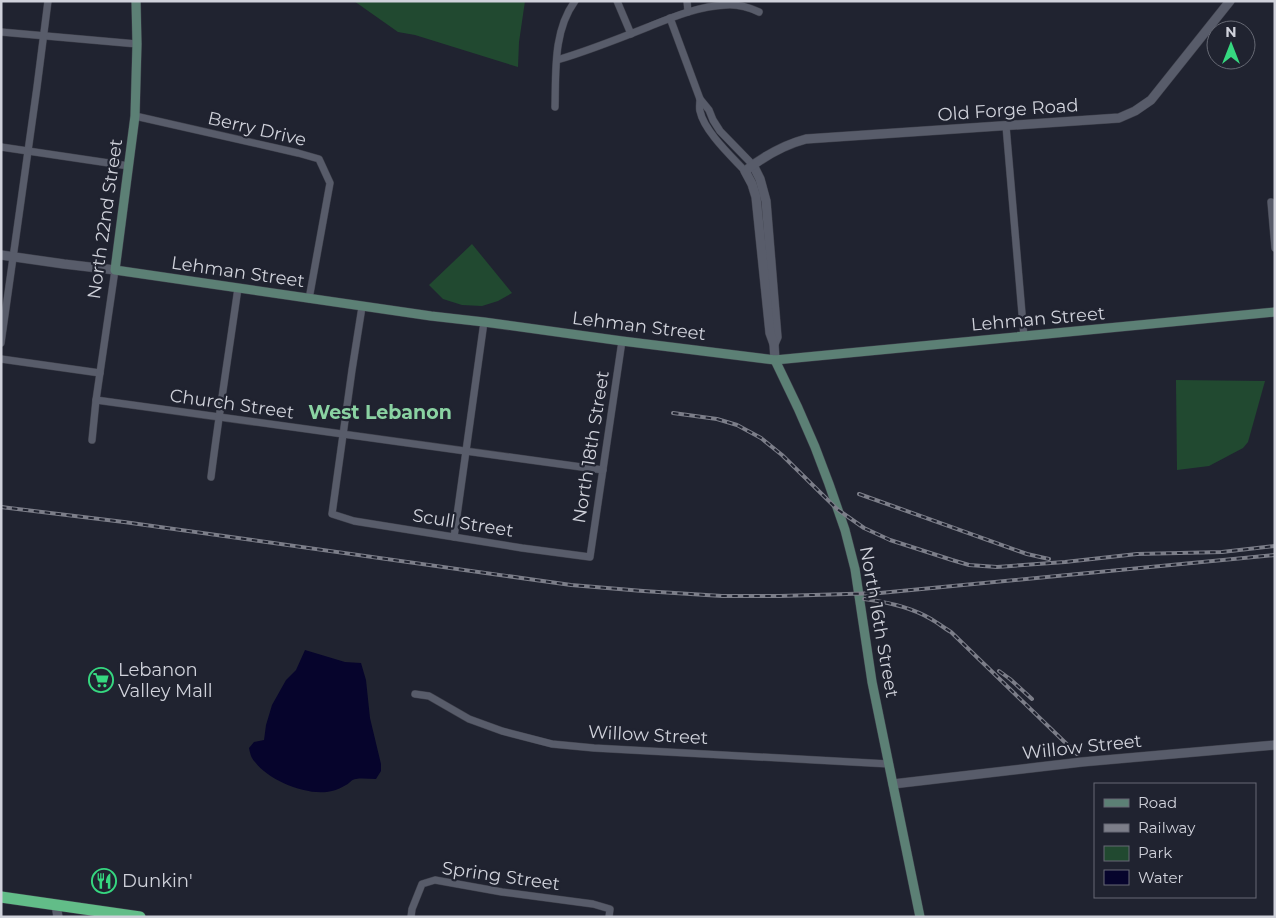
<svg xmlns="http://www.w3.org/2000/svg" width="1276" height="918" viewBox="0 0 1276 918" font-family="Montserrat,sans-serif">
  <rect width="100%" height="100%" fill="#202330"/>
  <g fill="#214930">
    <path d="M 354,1 L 525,1 L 519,42 L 518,67 L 415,35 L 398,32 Z"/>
    <path d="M 472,244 L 512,293 L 498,301 L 482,306 L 462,305 L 443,299 L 429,285 Z"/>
    <path d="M 1176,380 L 1265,381 L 1248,442 L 1243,448 L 1209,466 L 1177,470 Z"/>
  </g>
  <path fill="#06042c" d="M 305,650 L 345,662 L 361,663 L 366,680 L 370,718 L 381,764 L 381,771 L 376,779 C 369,779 362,778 356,779 C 352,779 350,783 346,785 C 342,787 337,790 332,791 C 309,797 269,781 255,762 C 251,758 250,753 249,748 L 254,742 L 264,740 L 266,725 L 272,705 L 286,680 L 296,670 Z"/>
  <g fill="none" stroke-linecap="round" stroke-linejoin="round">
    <defs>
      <g id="minor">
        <path d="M 617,1 L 631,34"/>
        <path d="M 687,1 L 688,12"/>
        <path d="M 670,18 L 700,99 C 700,103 699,108 700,111 C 704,131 732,157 745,171"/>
        <path d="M 1,32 L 137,44"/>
        <path d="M 557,60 C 588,51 618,39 648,27 C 673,17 699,6 726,5 C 738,4 748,7 759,12"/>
        <path d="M 700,99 L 709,110 L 713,120 L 720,131 L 753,165"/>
        <path d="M 555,107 C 556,72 553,31 575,1"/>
        <path d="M 135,116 L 298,153 L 319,159 L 330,183 L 309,299"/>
        <path d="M 1006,126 L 1024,337"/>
        <path d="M 1,147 L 129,166"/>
        <path d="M 1271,202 L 1275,248"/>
        <path d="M 362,307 L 352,370 L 332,514 L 354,521 L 522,548 L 590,557 L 622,341"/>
        <path d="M 1,343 L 37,87 L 48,1"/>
        <path d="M 1,359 L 100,373"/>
        <path d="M 96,400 L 603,470"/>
        <path d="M 92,440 L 96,400 L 115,270"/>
        <path d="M 211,477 C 219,414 229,351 238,288"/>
        <path d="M 454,537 L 484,322"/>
        <path d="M 415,694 L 429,696 L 469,719 L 502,731 L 552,744 L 594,748 L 889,764"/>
        <path d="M 411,917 L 412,909 L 422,884 L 435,880 L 502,892 L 593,904 L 610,909 L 609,917"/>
      </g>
      <g id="tertiary">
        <path d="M 753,165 L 760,179 L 766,201 L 777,337 L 774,344"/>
        <path d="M 1,255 L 64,264 L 115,270"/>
        <path d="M 775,360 L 774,344 L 770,333 L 756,197 L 752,184 L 745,171 C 763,157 783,145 806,139 L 1119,118 L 1135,111 L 1151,100 L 1230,1"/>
        <path d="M 893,784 L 1082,762 L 1275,745"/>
        <path d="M 56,905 L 58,917"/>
      </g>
      <g id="secondary">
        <path d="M 136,1 L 137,44 L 135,116 L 115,270 L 431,316 L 484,322 L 622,341 L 775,360 L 1275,312"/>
        <path d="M 775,360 L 798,408 L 815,447 L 829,484 L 845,530 L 855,569 L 872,682 L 920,917"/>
      </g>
      <path id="trunk" d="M 1,897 L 140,917"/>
    </defs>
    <use href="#minor" stroke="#3d3f4a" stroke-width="8"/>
    <use href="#tertiary" stroke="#3d3f4a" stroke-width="10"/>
    <use href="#secondary" stroke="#3d3f4a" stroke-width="10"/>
    <use href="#trunk" stroke="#3d3f4a" stroke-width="12"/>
    <use href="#minor" stroke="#585c6a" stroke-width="7"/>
    <use href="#tertiary" stroke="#585c6a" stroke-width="9"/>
    <use href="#secondary" stroke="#5c8075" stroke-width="9"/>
    <use href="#trunk" stroke="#62bd88" stroke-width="11"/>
    <defs>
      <g id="rail">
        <path d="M 673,413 L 717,419 L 737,425 L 761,438 L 782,455 L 837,509 L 864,528 L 890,540 L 952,560 L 969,565 L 997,567 L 1065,562 L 1137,554 L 1222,552 L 1275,546"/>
        <path d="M 859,494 L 1027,554 L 1049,559"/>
        <path d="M 1,507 L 124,522 L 571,585 L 643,591 L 722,596 L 780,596 L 880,593 L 1275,555"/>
        <path d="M 864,599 C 887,602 911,607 931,619 C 938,623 944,628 951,632 L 1077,754"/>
        <path d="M 999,671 L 1010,679 L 1032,699"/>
      </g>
    </defs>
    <use href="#rail" stroke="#7c7e89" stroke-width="4"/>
    <use href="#rail" stroke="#202330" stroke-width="2" stroke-dasharray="5.5" stroke-linecap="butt"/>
  </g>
  <defs>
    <symbol id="supermarket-ring" viewBox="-11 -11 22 22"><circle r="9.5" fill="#202330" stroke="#36d880" stroke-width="1.5"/><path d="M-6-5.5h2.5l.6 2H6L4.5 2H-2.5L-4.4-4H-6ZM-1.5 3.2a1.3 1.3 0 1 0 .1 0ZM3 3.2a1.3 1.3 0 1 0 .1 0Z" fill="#36d880"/></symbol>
    <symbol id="restaurant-ring" viewBox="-11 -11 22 22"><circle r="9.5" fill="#202330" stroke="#36d880" stroke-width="1.5"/><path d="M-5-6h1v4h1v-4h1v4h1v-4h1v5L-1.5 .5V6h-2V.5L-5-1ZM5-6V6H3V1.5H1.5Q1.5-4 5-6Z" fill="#36d880"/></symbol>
  </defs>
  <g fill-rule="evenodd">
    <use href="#supermarket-ring" x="87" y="666" width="28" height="28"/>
    <use href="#restaurant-ring" x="90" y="867" width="28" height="28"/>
  </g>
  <g text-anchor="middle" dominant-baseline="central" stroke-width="4.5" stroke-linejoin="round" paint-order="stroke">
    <g font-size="18" fill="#d0d2db" stroke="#202330">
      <text transform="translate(1008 110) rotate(-4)">Old Forge Road</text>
      <text transform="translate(257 129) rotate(13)">Berry Drive</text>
      <text transform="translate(105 219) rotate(-82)">North 22nd Street</text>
      <text transform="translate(238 272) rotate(8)">Lehman Street</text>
      <text transform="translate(1038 319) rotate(-5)">Lehman Street</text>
      <text transform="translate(639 326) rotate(7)">Lehman Street</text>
      <text transform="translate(232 404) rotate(8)">Church Street</text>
      <text transform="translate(591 447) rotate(-81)">North 18th Street</text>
      <text transform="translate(463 523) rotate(9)">Scull Street</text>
      <text transform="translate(879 622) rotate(80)">North 16th Street</text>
      <text transform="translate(648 735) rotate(3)">Willow Street</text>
      <text transform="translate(1082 747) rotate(-6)">Willow Street</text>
      <text transform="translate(501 876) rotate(8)">Spring Street</text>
    </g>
    <g font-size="18" fill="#d0d2db" stroke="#202330" text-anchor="start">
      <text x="118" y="670">Lebanon<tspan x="118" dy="21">Valley Mall</tspan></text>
      <text x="122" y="881">Dunkin'</text>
    </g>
    <g font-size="19" font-weight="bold" fill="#8ad2a2" stroke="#202330">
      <text x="380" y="412">West Lebanon</text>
    </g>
  </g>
  <rect width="1276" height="918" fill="none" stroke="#d0d2db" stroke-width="5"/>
  <rect x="1094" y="783" width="162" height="115" fill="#202330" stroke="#666974"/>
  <rect x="1104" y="799" width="25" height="8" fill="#5c8075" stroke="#666974"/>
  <text x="1138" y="808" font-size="15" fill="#d0d2db">Road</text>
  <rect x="1104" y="824" width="25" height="8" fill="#7c7e89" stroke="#666974"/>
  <text x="1138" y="833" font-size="15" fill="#d0d2db">Railway</text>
  <rect x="1104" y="846" width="25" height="15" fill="#214930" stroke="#666974"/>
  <text x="1138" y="858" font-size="15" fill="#d0d2db">Park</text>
  <rect x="1104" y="870" width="25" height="15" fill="#06042c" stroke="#666974"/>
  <text x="1138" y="883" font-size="15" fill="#d0d2db">Water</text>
  <g transform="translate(1231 45)"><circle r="24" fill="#202330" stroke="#666974"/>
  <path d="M0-4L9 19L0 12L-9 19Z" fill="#36d880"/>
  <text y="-8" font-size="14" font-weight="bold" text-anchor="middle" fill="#d0d2db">N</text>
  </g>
</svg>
